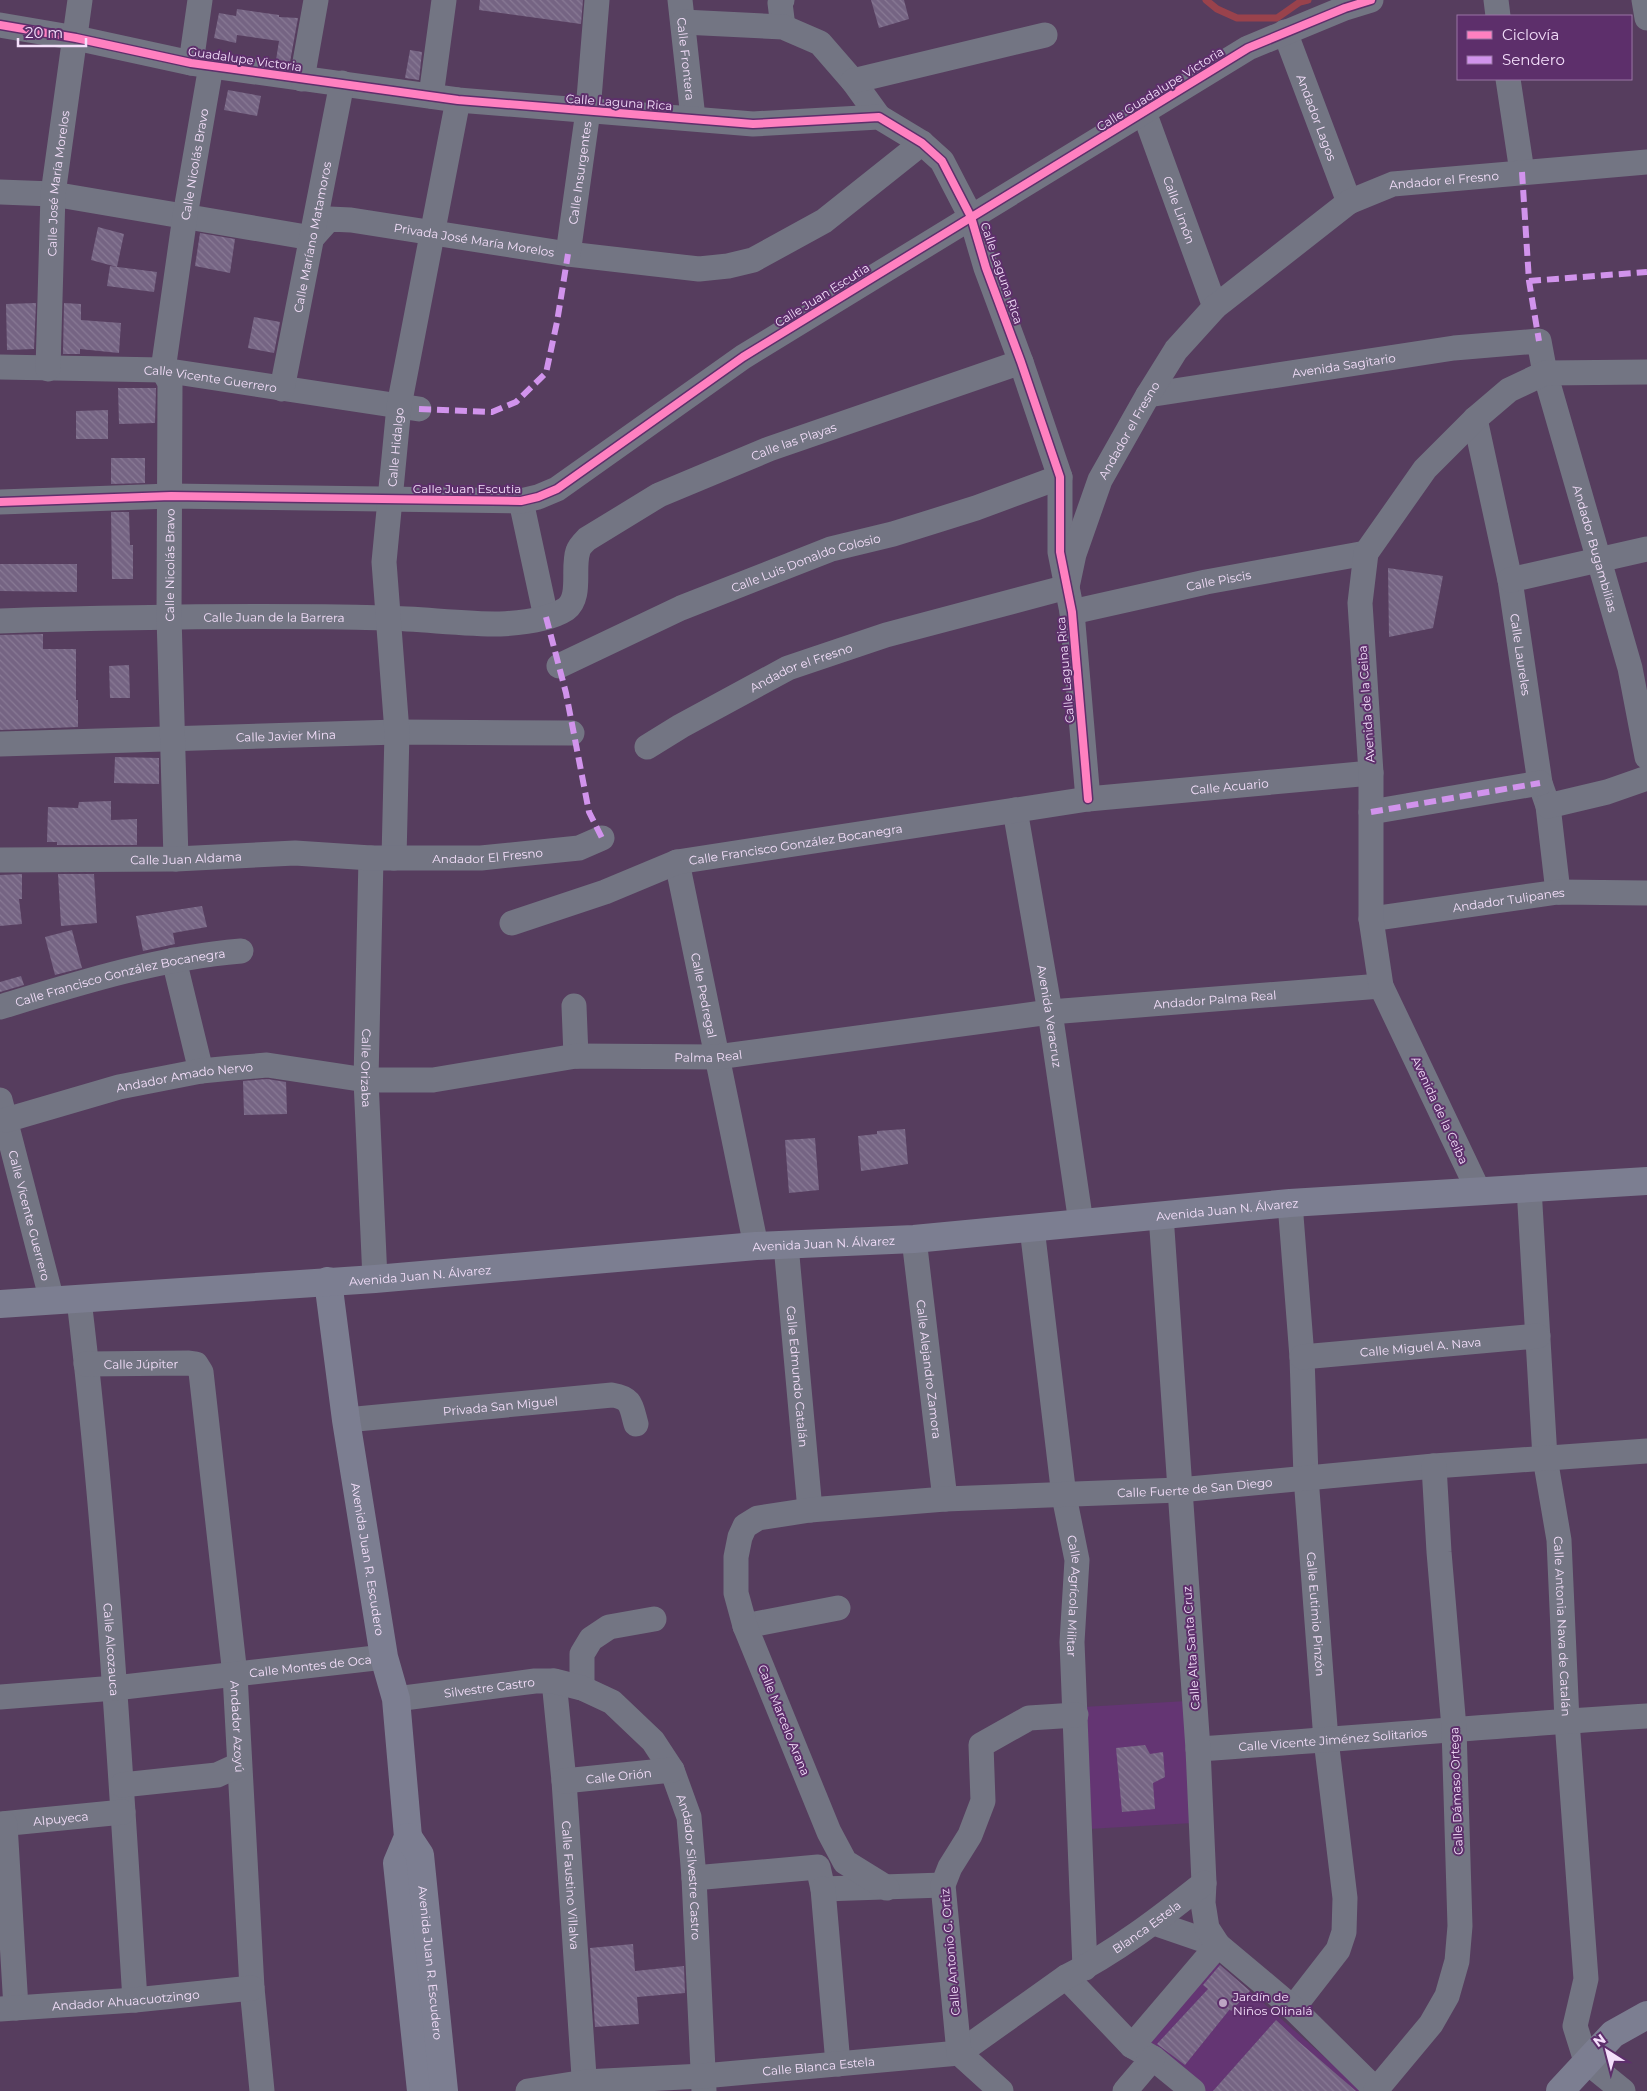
<svg xmlns="http://www.w3.org/2000/svg" width="1647" height="2091" viewBox="0 0 1647 2091" font-family="Montserrat,sans-serif">
  <defs>
    <pattern id="building-back-hatch" width="6" height="6" patternUnits="userSpaceOnUse" patternTransform="scale(1.25)"><rect width="6" height="6" fill="#756483"/><path d="M-1 5l2 2M0 0l6 6M5-1l2 2" fill="none" stroke="#897a95"/></pattern>
  </defs>
  <rect width="100%" height="100%" fill="#563d5e"/>
  <g fill="#643573">
    <path d="M 1187,1701 L 1193,1823 L 1088,1829 L 1083,1707 Z"/>
    <path d="M 1218,1963 L 1363,2091 L 1199,2091 L 1146,2044 Z"/>
  </g>
  <g fill="none" stroke-linecap="round" stroke-linejoin="round">
    <path stroke="#99424c" stroke-width="7" d="M 1206,0 L 1217,9 L 1237,18 L 1277,18 L 1300,2 L 1308,0"/>
  </g>
  <g fill="url(#building-back-hatch)">
    <path d="M 480,0 L 583,0 L 581,24 L 479,10 Z"/>
    <path d="M 871,0 L 904,0 L 909,19 L 879,28 Z"/>
    <path d="M 237,9 L 279,15 L 279,17 L 298,18 L 290,62 L 276,60 L 279,41 L 237,35 L 236,43 L 214,38 L 219,13 L 236,16 Z"/>
    <path d="M 410,50 L 422,52 L 419,80 L 405,78 Z"/>
    <path d="M 228,90 L 261,96 L 257,116 L 224,110 Z"/>
    <path d="M 98,227 L 124,234 L 117,267 L 91,260 Z"/>
    <path d="M 200,233 L 235,239 L 230,273 L 195,266 Z"/>
    <path d="M 110,266 L 157,272 L 154,292 L 107,286 Z"/>
    <path d="M 36,303 L 34,349 L 7,350 L 6,304 Z"/>
    <path d="M 64,303 L 81,304 L 81,320 L 121,323 L 119,353 L 80,349 L 80,354 L 63,354 Z"/>
    <path d="M 254,317 L 280,322 L 274,353 L 248,348 Z"/>
    <path d="M 118,388 L 156,388 L 155,423 L 119,424 Z"/>
    <path d="M 108,410 L 108,439 L 76,439 L 76,411 Z"/>
    <path d="M 111,458 L 145,458 L 145,483 L 111,484 Z"/>
    <path d="M 111,512 L 129,512 L 130,545 L 133,545 L 133,579 L 112,579 Z"/>
    <path d="M 0,564 L 77,564 L 77,592 L 0,591 Z"/>
    <path d="M 1388,568 L 1443,576 L 1433,628 L 1389,637 Z"/>
    <path d="M 43,634 L 43,649 L 76,649 L 76,700 L 78,700 L 78,727 L 0,730 L 0,635 Z"/>
    <path d="M 129,665 L 130,698 L 110,698 L 109,666 Z"/>
    <path d="M 115,757 L 159,758 L 159,784 L 114,783 Z"/>
    <path d="M 111,801 L 111,820 L 137,819 L 137,845 L 57,845 L 57,842 L 47,842 L 48,807 L 78,808 L 79,802 Z"/>
    <path d="M 22,874 L 22,899 L 19,899 L 22,924 L 0,926 L 0,875 Z"/>
    <path d="M 58,874 L 94,874 L 97,923 L 61,926 Z"/>
    <path d="M 202,906 L 207,927 L 173,933 L 175,944 L 143,951 L 136,916 Z"/>
    <path d="M 72,930 L 82,968 L 55,975 L 45,937 Z"/>
    <path d="M 21,976 L 24,985 L 0,992 L 0,982 Z"/>
    <path d="M 267,1079 L 286,1082 L 287,1114 L 244,1115 L 243,1081 Z"/>
    <path d="M 905,1129 L 908,1164 L 861,1171 L 858,1136 L 877,1134 L 877,1131 Z"/>
    <path d="M 815,1138 L 819,1190 L 789,1193 L 785,1140 Z"/>
    <path d="M 1145,1745 L 1150,1754 L 1163,1752 L 1165,1777 L 1153,1783 L 1155,1809 L 1122,1812 L 1116,1748 Z"/>
    <path d="M 633,1944 L 635,1971 L 684,1966 L 685,1993 L 637,1997 L 639,2024 L 595,2027 L 590,1948 Z"/>
    <path d="M 1220,1965 L 1250,1991 L 1231,2011 L 1230,2009 L 1185,2065 L 1157,2044 L 1208,1989 L 1203,1985 Z"/>
    <path d="M 1276,2020 L 1298,2041 L 1356,2091 L 1213,2091 Z"/>
  </g>
  <g fill="none" stroke-linecap="round" stroke-linejoin="round">
    <g stroke="#737583" stroke-width="25">
      <path id="s1" d="M 680,0 L 693,118"/>
      <path d="M 782,0 L 780,3 L 783,27"/>
      <path d="M 1496,0 L 1498,16"/>
      <path d="M 1644,0 L 1647,18"/>
      <path d="M 683,22 L 783,27 L 820,43 L 853,81 L 879,117"/>
      <path d="M 0,25 L 76,38 L 191,63 L 458,100 L 753,124 L 879,117 L 922,143 L 942,161 L 971,217 L 986,268 L 1021,362 L 1060,477 L 1060,552 L 1072,612 L 1088,799"/>
      <path id="s2" d="M 1285,32 L 1349,202"/>
      <path d="M 191,63 L 200,0"/>
      <path d="M 302,79 L 316,0"/>
      <path d="M 1508,79 L 1522,172"/>
      <path d="M 853,81 L 1045,35"/>
      <path d="M 431,96 L 444,0"/>
      <path id="s3" d="M 1144,112 L 1215,307"/>
      <path id="s4" d="M 0,192 L 53,194 L 312,238 L 329,219 L 351,220 L 568,254 L 699,269 L 728,266 L 753,260 L 824,221 L 922,143"/>
      <path id="s5" d="M 568,254 L 588,111 L 597,0"/>
      <path id="s6" d="M 0,367 L 163,370 L 419,409"/>
      <path id="s7" d="M 48,369 L 53,194 L 80,0"/>
      <path id="s8" d="M 282,389 L 342,83"/>
      <path id="s9" d="M 1148,395 L 1454,348 L 1539,341 L 1545,373 L 1630,668 L 1647,757"/>
      <path id="s10" d="M 1475,419 L 1510,580 L 1540,783 L 1548,806 L 1558,892"/>
      <path d="M 521,501 L 546,617"/>
      <path d="M 0,502 L 171,496 L 521,501 L 538,497 L 557,489 L 743,357 L 1248,48 L 1345,8 L 1371,0"/>
      <path d="M 1510,580 L 1647,549"/>
      <path id="s11" d="M 1072,612 L 1206,582 L 1366,553"/>
      <path id="s12" d="M 0,621 C 129,617 258,615 386,618 C 424,619 462,624 500,624 C 520,623 549,620 566,609 C 582,597 572,568 578,551 C 579,547 583,543 587,539 L 659,495 L 769,449 L 1021,362"/>
      <path id="s13" d="M 559,666 L 681,608 L 831,549 L 893,534 L 976,508 L 1060,477"/>
      <path id="s14" d="M 0,744 L 397,732 L 572,733"/>
      <path id="s15" d="M 647,747 L 681,726 L 788,668 L 886,635 L 1067,587 L 1074,554 L 1100,480 L 1148,395 L 1176,350 L 1215,307 L 1349,202 L 1393,184 L 1647,162"/>
      <path d="M 1548,806 L 1607,792 L 1647,778"/>
      <path id="s16" d="M 1015,810 L 1050,1012 L 1081,1223"/>
      <path d="M 1371,812 L 1540,783"/>
      <path id="s17" d="M 371,858 L 366,1080 L 375,1279"/>
      <path id="s18" d="M 394,858 L 397,732 L 384,562 L 399,406 L 458,100"/>
      <path id="s19" d="M 176,859 L 169,616 L 170,383 L 163,370 L 185,216 L 211,66"/>
      <path id="s20" d="M 0,860 L 176,859 L 295,853 L 371,858 L 481,858 L 579,848 L 602,838"/>
      <path id="s21" d="M 677,862 L 756,1246"/>
      <path id="s22" d="M 1371,919 L 1558,892 L 1647,893"/>
      <path id="s23" d="M 512,923 L 605,892 L 677,862 L 1088,799 L 1371,773"/>
      <path d="M 174,960 L 201,1071"/>
      <path d="M 574,1006 L 576,1056"/>
      <path id="s24" d="M 0,1007 C 79,983 158,958 241,951"/>
      <path id="s25" d="M 0,1100 L 52,1301"/>
      <path id="s26" d="M 6,1120 L 119,1087 L 201,1071 L 232,1068 L 267,1065 L 366,1080 L 433,1080 L 576,1056 L 717,1057 L 1050,1012 L 1381,986"/>
      <path id="s27" d="M 1529,1188 L 1545,1458 L 1559,1540 L 1567,1721 L 1586,1979 L 1575,2026 L 1586,2061 L 1623,2091"/>
      <path d="M 1479,1192 L 1381,986 L 1371,919 L 1371,773 L 1360,603 L 1366,553 L 1425,469 L 1475,419 L 1509,390 L 1545,373 L 1647,372"/>
      <path id="s28" d="M 1290,1203 L 1302,1357 L 1306,1477 L 1326,1740 L 1345,1898 L 1344,1932 L 1338,1950 L 1293,2008"/>
      <path id="s29" d="M 1032,1228 L 1064,1496 L 1077,1560 L 1072,1642 L 1085,1968"/>
      <path id="s30" d="M 914,1239 L 945,1499"/>
      <path id="s31" d="M 786,1245 L 810,1510"/>
      <path id="s32" d="M 79,1300 C 107,1532 120,1767 135,2000"/>
      <path id="s33" d="M 1302,1357 L 1538,1336"/>
      <path id="s34" d="M 86,1364 L 189,1363 L 196,1364 L 201,1372 L 235,1675 L 252,1988 L 262,2091"/>
      <path id="s35" d="M 346,1420 L 612,1395 C 632,1398 631,1406 636,1424"/>
      <path d="M 745,1626 L 838,1608"/>
      <path id="s36" d="M 554,1681 L 564,1781 L 585,2091"/>
      <path d="M 582,1688 L 582,1654 L 591,1639 L 609,1627 L 654,1619"/>
      <path id="s37" d="M 0,1697 L 115,1688 L 384,1657"/>
      <path id="s38" d="M 396,1699 L 535,1681 L 554,1681 L 582,1688 L 612,1702 L 653,1741 L 672,1770 L 689,1817 L 694,1878 L 704,2091"/>
      <path id="s39" d="M 1198,1749 C 1348,1739 1497,1725 1647,1716"/>
      <path id="s40" d="M 564,1781 L 672,1770"/>
      <path d="M 122,1785 L 217,1775 L 239,1765"/>
      <path id="s41" d="M 0,1824 L 123,1812"/>
      <path d="M 5,1824 L 16,2008"/>
      <path d="M 694,1878 L 818,1867 L 823,1889 L 943,1885"/>
      <path id="s42" d="M 887,1888 L 845,1862 L 829,1832 L 745,1626 L 736,1593 L 736,1557 L 740,1537 L 745,1526 L 758,1518 L 810,1510 L 945,1499 L 1179,1490 L 1434,1466 L 1647,1451"/>
      <path d="M 823,1889 L 838,2064"/>
      <path d="M 1154,1923 L 1218,1945 L 1293,2008 L 1377,2091"/>
      <path d="M 1066,1977 L 1132,2046 L 1153,2058 L 1193,2091"/>
      <path id="s43" d="M 0,2009 L 135,2000 L 252,1988"/>
      <path d="M 1132,2046 L 1218,1945 L 1207,1928 L 1203,1903 L 1204,1883 L 1198,1749 L 1161,1215"/>
      <path d="M 1376,2090 L 1431,2024 L 1447,1996 L 1457,1961 L 1460,1926 L 1454,1728 L 1439,1552 L 1434,1466"/>
      <path id="s44" d="M 528,2091 L 585,2082 L 703,2076 L 959,2053 L 1066,1977 C 1116,1952 1160,1918 1204,1883"/>
      <path d="M 1001,2091 L 959,2053 L 943,1885 L 950,1867 L 970,1835 L 983,1801 L 981,1745 L 1029,1718 L 1076,1715"/>
      <path d="M 1125,2091 L 1153,2058"/>
    </g>
    <g stroke="#7c7e91" stroke-width="28">
      <path id="s45" d="M 328,1281 L 346,1420 L 384,1657 L 396,1699 L 408,1837 L 397,1863 L 421,2091"/>
      <path id="s46" d="M 0,1304 L 375,1279 L 756,1246 L 914,1239 L 1290,1203 L 1647,1181"/>
      <path id="s47" d="M 408,1837 L 420,1855 L 444,2091"/>
      <path d="M 1560,2091 L 1613,2034 L 1647,2015"/>
    </g>
    <g stroke="#d193ec" stroke-width="6" stroke-dasharray="12 6" stroke-linecap="butt">
      <path d="M 1522,172 L 1529,281 L 1539,341"/>
      <path d="M 1529,281 L 1647,272"/>
      <path d="M 419,409 L 492,412 L 516,402 L 546,373 L 557,322 L 568,254"/>
      <path d="M 546,617 L 566,693 L 589,812 L 602,838"/>
      <path d="M 1371,812 L 1540,783"/>
    </g>
    <defs>
      <g id="cycleway">
        <path d="M 0,25 L 76,38 L 191,63 L 458,100 L 753,124 L 879,117 L 922,143 L 942,161 L 971,217 L 986,268 L 1021,362 L 1060,477 L 1060,552 L 1072,612 L 1088,799"/>
        <path d="M 0,502 L 171,496 L 521,501 L 538,497 L 557,489 L 743,357 L 1248,48 L 1345,8 L 1371,0"/>
      </g>
    </defs>
    <use href="#cycleway" stroke="#5d2f6b" stroke-width="11"/>
    <use href="#cycleway" stroke="#ff80c0" stroke-width="8"/>
  </g>
  <circle fill="#bda6c4" stroke="#5d2f6b" stroke-width="2" cx="1223" cy="2003" r="5"/>
  <g text-anchor="middle" dominant-baseline="central" stroke-width="4" stroke-linejoin="round" paint-order="stroke">
    <g font-size="12" fill="#f4dffb" stroke="#5d2f6b">
      <text transform="translate(245 59) rotate(8)">Guadalupe Victoria</text>
      <text stroke="none"><textPath href="#s1" startOffset="59">Calle Frontera</textPath></text>
      <text transform="translate(1160 89) rotate(-32)">Calle Guadalupe Victoria</text>
      <text transform="translate(619 102) rotate(4)">Calle Laguna Rica</text>
      <text stroke="none"><textPath href="#s2" startOffset="91">Andador Lagos</textPath></text>
      <text stroke="none"><textPath href="#s19" startOffset="699">Calle Nicolás Bravo</textPath></text>
      <text stroke="none"><textPath href="#s5" startOffset="82">Calle Insurgentes</textPath></text>
      <text stroke="none"><textPath href="#s15" startOffset="1042">Andador el Fresno</textPath></text>
      <text stroke="none"><textPath href="#s7" startOffset="186">Calle José María Morelos</textPath></text>
      <text stroke="none"><textPath href="#s3" startOffset="104">Calle Limón</textPath></text>
      <text stroke="none"><textPath href="#s8" startOffset="155">Calle Maríano Matamoros</textPath></text>
      <text stroke="none"><textPath href="#s4" startOffset="488">Privada José María Morelos</textPath></text>
      <text transform="translate(1002 273) rotate(71)">Calle Laguna Rica</text>
      <text transform="translate(822 295) rotate(-32)">Calle Juan Escutia</text>
      <text stroke="none"><textPath href="#s9" startOffset="198">Avenida Sagitario</textPath></text>
      <text stroke="none"><textPath href="#s6" startOffset="211">Calle Vicente Guerrero</textPath></text>
      <text stroke="none"><textPath href="#s15" startOffset="622">Andador el Fresno</textPath></text>
      <text stroke="none"><textPath href="#s12" startOffset="874">Calle las Playas</textPath></text>
      <text stroke="none"><textPath href="#s18" startOffset="412">Calle Hidalgo</textPath></text>
      <text x="467" y="488">Calle Juan Escutia</text>
      <text stroke="none"><textPath href="#s9" startOffset="610">Andador Bugambilias</textPath></text>
      <text stroke="none"><textPath href="#s13" startOffset="268">Calle Luis Donaldo Colosio</textPath></text>
      <text stroke="none"><textPath href="#s19" startOffset="294">Calle Nicolás Bravo</textPath></text>
      <text stroke="none"><textPath href="#s11" startOffset="150">Calle Piscis</textPath></text>
      <text stroke="none"><textPath href="#s12" startOffset="274">Calle Juan de la Barrera</textPath></text>
      <text stroke="none"><textPath href="#s10" startOffset="240">Calle Laureles</textPath></text>
      <text stroke="none"><textPath href="#s15" startOffset="174">Andador el Fresno</textPath></text>
      <text transform="translate(1065 670) rotate(-95)">Calle Laguna Rica</text>
      <text transform="translate(1366 704) rotate(-94)">Avenida de la Ceiba</text>
      <text stroke="none"><textPath href="#s14" startOffset="286">Calle Javier Mina</textPath></text>
      <text stroke="none"><textPath href="#s23" startOffset="734">Calle Acuario</textPath></text>
      <text stroke="none"><textPath href="#s23" startOffset="296">Calle Francisco González Bocanegra</textPath></text>
      <text stroke="none"><textPath href="#s20" startOffset="488">Andador El Fresno</textPath></text>
      <text stroke="none"><textPath href="#s20" startOffset="186">Calle Juan Aldama</textPath></text>
      <text stroke="none"><textPath href="#s22" startOffset="139">Andador Tulipanes</textPath></text>
      <text stroke="none"><textPath href="#s24" startOffset="124">Calle Francisco González Bocanegra</textPath></text>
      <text stroke="none"><textPath href="#s21" startOffset="136">Calle Pedregal</textPath></text>
      <text stroke="none"><textPath href="#s26" startOffset="1222">Andador Palma Real</textPath></text>
      <text stroke="none"><textPath href="#s16" startOffset="209">Avenida Veracruz</textPath></text>
      <text stroke="none"><textPath href="#s26" startOffset="712">Palma Real</textPath></text>
      <text stroke="none"><textPath href="#s17" startOffset="210">Calle Orizaba</textPath></text>
      <text stroke="none"><textPath href="#s26" startOffset="184">Andador Amado Nervo</textPath></text>
      <text transform="translate(1440 1110) rotate(65)">Avenida de la Ceiba</text>
      <text stroke="none"><textPath href="#s46" startOffset="1231">Avenida Juan N. Álvarez</textPath></text>
      <text stroke="none"><textPath href="#s25" startOffset="119">Calle Vicente Guerrero</textPath></text>
      <text stroke="none"><textPath href="#s46" startOffset="826">Avenida Juan N. Álvarez</textPath></text>
      <text stroke="none"><textPath href="#s46" startOffset="421">Avenida Juan N. Álvarez</textPath></text>
      <text stroke="none"><textPath href="#s33" startOffset="119">Calle Miguel A. Nava</textPath></text>
      <text stroke="none"><textPath href="#s34" startOffset="55">Calle Júpiter</textPath></text>
      <text stroke="none"><textPath href="#s30" startOffset="131">Calle Alejandro Zamora</textPath></text>
      <text stroke="none"><textPath href="#s31" startOffset="132">Calle Edmundo Catalán</textPath></text>
      <text stroke="none"><textPath href="#s35" startOffset="155">Privada San Miguel</textPath></text>
      <text stroke="none"><textPath href="#s42" startOffset="862">Calle Fuerte de San Diego</textPath></text>
      <text stroke="none"><textPath href="#s45" startOffset="281">Avenida Juan R. Escudero</textPath></text>
      <text stroke="none"><textPath href="#s29" startOffset="371">Calle Agrícola Militar</textPath></text>
      <text stroke="none"><textPath href="#s28" startOffset="412">Calle Eutimio Pinzón</textPath></text>
      <text stroke="none"><textPath href="#s27" startOffset="440">Calle Antonia Nava de Catalán</textPath></text>
      <text transform="translate(1191 1648) rotate(-94)">Calle Alta Santa Cruz</text>
      <text stroke="none"><textPath href="#s32" startOffset="351">Calle Alcozauca</textPath></text>
      <text stroke="none"><textPath href="#s37" startOffset="312">Calle Montes de Oca</textPath></text>
      <text stroke="none"><textPath href="#s38" startOffset="94">Silvestre Castro</textPath></text>
      <text transform="translate(784 1720) rotate(68)">Calle Marcelo Arana</text>
      <text stroke="none"><textPath href="#s34" startOffset="476">Andador Azoyú</textPath></text>
      <text stroke="none"><textPath href="#s39" startOffset="135">Calle Vicente Jiménez Solitarios</textPath></text>
      <text stroke="none"><textPath href="#s40" startOffset="55">Calle Orión</textPath></text>
      <text transform="translate(1456 1791) rotate(-92)">Calle Dámaso Ortega</text>
      <text stroke="none"><textPath href="#s41" startOffset="61">Alpuyeca</textPath></text>
      <text stroke="none"><textPath href="#s38" startOffset="412">Andador Silvestre Castro</textPath></text>
      <text stroke="none"><textPath href="#s36" startOffset="205">Calle Faustino Villalva</textPath></text>
      <text stroke="none"><textPath href="#s44" startOffset="659">Blanca Estela</textPath></text>
      <text transform="translate(950 1952) rotate(-95)">Calle Antonio G. Ortiz</text>
      <text stroke="none"><textPath href="#s47" startOffset="130">Avenida Juan R. Escudero</textPath></text>
      <text stroke="none"><textPath href="#s43" startOffset="126">Andador Ahuacuotzingo</textPath></text>
      <text stroke="none"><textPath href="#s44" startOffset="292">Calle Blanca Estela</textPath></text>
    </g>
    <g font-size="12" fill="#f4dffb" stroke="#5d2f6b" text-anchor="start">
      <text x="1233" y="1996">Jardín de<tspan x="1233" dy="14">Niños Olinalá</tspan></text>
    </g>
  </g>
  <rect x="1457" y="15" width="175" height="65" fill="#5d2f6b" stroke="#9975a5"/>
  <rect x="1467" y="31" width="25" height="8" fill="#ff80c0" stroke="#9975a5"/>
  <text x="1502" y="40" font-size="15" fill="#f4dffb">Ciclovía</text>
  <rect x="1467" y="56" width="25" height="8" fill="#d193ec" stroke="#9975a5"/>
  <text x="1502" y="65" font-size="15" fill="#f4dffb">Sendero</text>
  <g transform="translate(1607 2051) rotate(324)" stroke="#5d2f6b" stroke-width="4" paint-order="stroke">
  <path d="M0-4L9 19L0 12L-9 19Z" fill="#f4dffb"/>
  <text y="-8" font-size="14" font-weight="bold" text-anchor="middle" fill="#f4dffb">N</text>
  </g>
  <path d="M18 38v8h68v-8" fill="none" stroke="#f4dffb" stroke-width="2.5"/>
  <text x="25" y="38" font-size="15" fill="#f4dffb" stroke="#5d2f6b" stroke-width="4" paint-order="stroke">20 m</text>
</svg>
